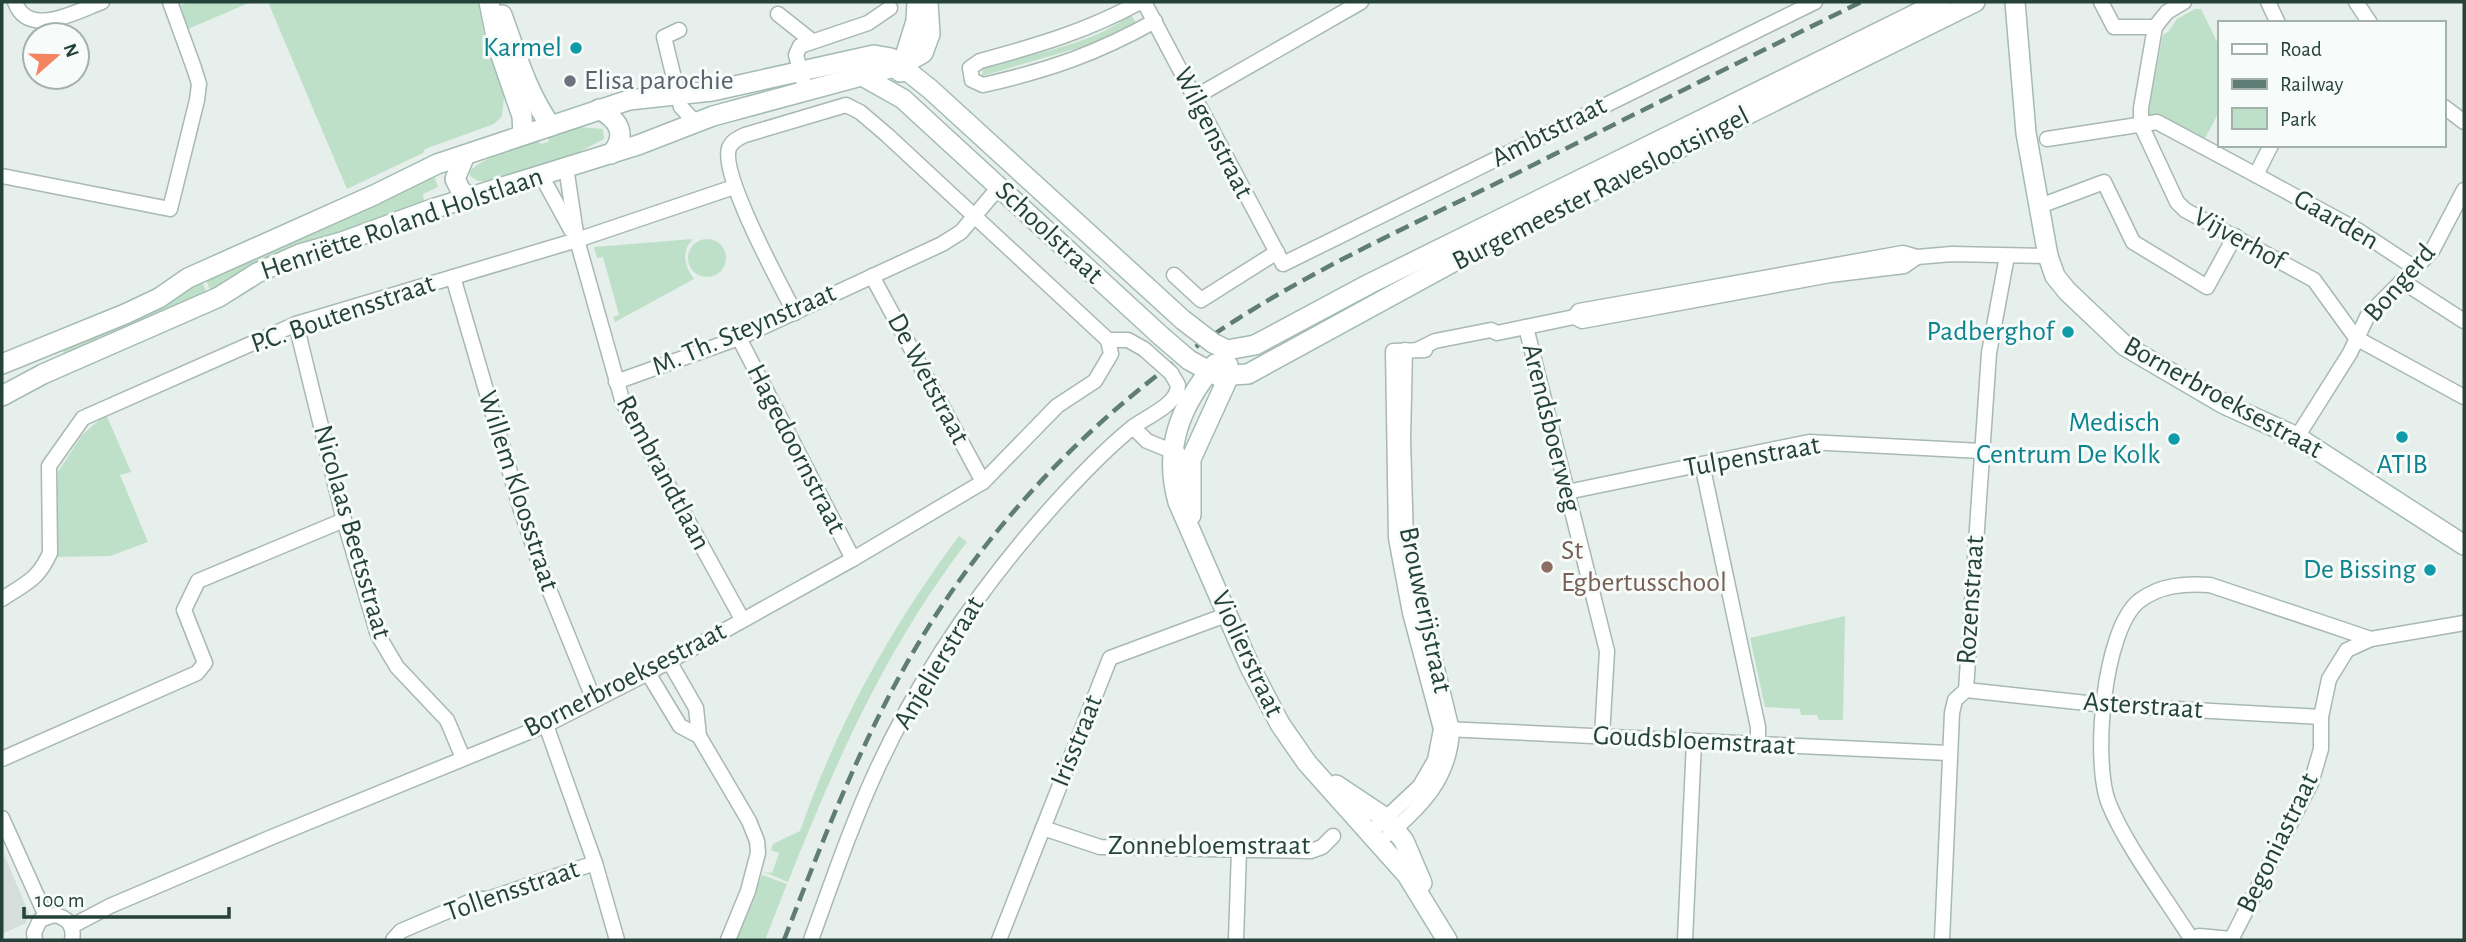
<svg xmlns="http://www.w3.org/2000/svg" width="2466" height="942" viewBox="0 0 2466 942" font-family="'Alegreya Sans',sans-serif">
  <rect width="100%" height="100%" fill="#e6efeb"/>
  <path fill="#d4dfda" d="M 2,850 L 29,913 L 26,923 L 2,934 Z"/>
  <g fill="#bfe0c8">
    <path d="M 191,2 L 251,2 L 188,29 L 180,5 Z"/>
    <path d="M 268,2 L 478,2 L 485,41 L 504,96 L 502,116 L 494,124 L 425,149 L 423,153 L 347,189 Z"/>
    <path d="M 2195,9 L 2201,9 L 2219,46 L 2219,112 L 2203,142 L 2147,116 L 2163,35 L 2169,31 L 2177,19 Z"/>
    <path d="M 1131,14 L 1136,23 L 1102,41 L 982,76 L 983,68 C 1031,53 1092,46 1131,14 Z"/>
    <path d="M 579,127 L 603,129 L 604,139 L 560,162 L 495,181 L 478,181 L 470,176 L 470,171 C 482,159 517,145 534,138 L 541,144 L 548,142 L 550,133 Z"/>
    <path d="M 432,170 L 438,187 L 423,194 L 425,207 L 212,295 L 204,275 Z"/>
    <circle cx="707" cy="258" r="19"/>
    <path d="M 693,239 C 681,251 684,266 694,279 L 615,322 L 613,317 L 619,315 L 603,257 L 597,258 L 594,247 Z"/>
    <path d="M 200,277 L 208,296 L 63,359 L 64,344 Z"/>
    <path d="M 106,414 L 131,472 L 120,475 L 148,542 L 110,556 L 55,557 L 58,472 L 82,435 Z"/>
    <path d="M 959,536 L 967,542 C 887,646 836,761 788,882 L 764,872 L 772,873 L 779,853 L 771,850 L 773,844 L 800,831 C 838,723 891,627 959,536 Z"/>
    <path d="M 1845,616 L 1843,720 L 1819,720 L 1817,715 L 1801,715 L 1800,709 L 1765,707 L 1750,638 Z"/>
    <path d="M 762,875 L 787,884 L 765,940 L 736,940 Z"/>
  </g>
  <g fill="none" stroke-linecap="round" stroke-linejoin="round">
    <defs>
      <g id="street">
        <path d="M 15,2 C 28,39 77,11 102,2"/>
        <path d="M 1140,2 C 1087,31 1039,45 980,61 L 970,68 L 972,80 L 983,85 C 1049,70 1096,54 1155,21"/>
        <path d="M 1144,2 L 1283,264 L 1815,2"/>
        <path d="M 2101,2 L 2114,27 L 2155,27"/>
        <path d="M 2184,2 L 2167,12 L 2155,27 L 2141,108 L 2141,125 L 2177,202 L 2185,210 L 2314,280 L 2356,338 L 2464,397"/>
        <path d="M 2268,2 L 2278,23"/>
        <path d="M 2356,2 L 2370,23"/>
        <path d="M 778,14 L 812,41"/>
        <path d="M 679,30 L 664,37 L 681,107 L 695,122"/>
        <path d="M 806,91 L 796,55 L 800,46 L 868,23 L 890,8"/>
        <path d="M 1195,97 L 1361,2"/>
        <path d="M 2443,106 L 2464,122"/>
        <path d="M 2047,139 L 2157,122 L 2256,175"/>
        <path d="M 2271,145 L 2256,175 L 2359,231 L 2415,268"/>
        <path d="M 566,167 L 577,240 L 623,403 L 742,619"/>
        <path d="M 541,175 L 571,230"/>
        <path d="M 2,176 L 170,209 L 197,100 L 199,84 L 194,68 L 170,2"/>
        <path d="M 2040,206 L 2104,182 L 2133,242 L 2207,287 L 2235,236"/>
        <path d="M 1174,275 L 1201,300 L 1277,252"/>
        <path d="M 872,276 L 983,482"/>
        <path d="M 453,277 L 521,510 L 544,577 L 594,700"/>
        <path d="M 2402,281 L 2464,321"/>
        <path d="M 795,313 C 780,284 720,175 729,148 C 732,141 738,138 745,135 L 846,105 L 860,112 L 887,135 L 1108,340 L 1128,340 L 1144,349"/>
        <path d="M 1574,317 L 1582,321 L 1830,275 L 1904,266 L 1917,257"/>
        <path d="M 296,324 L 344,520 L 378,635 L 397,667 L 447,720 L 463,758"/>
        <path d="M 1526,327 L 1607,651 L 1602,736"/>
        <path d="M 739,338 L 853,559"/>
        <path d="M 1417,350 L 1435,341 L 1491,330 L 1497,333 L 1574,317 L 1579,311 L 1903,253 L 1917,257 L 1952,254 L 2048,256"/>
        <path d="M 616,382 L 739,338 L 942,244 L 961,232 L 999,187"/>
        <path d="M 1133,427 L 1147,441 L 1179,454"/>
        <path d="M 2297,437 L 2350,353 L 2368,315 L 2432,251 L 2464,190"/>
        <path d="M 1702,464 L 1758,727 L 1758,744"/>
        <path d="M 1567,492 L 1809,442 L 1981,451"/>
        <path d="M 2,599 C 26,583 38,580 50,553 L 49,466 L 83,418 L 296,324 L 577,240 L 734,187"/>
        <path d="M 669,661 L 696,708 L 699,736 L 749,821 L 757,841 L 758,853 L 748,891 L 728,940"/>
        <path d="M 648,673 L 680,726 L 699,736"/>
        <path d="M 1966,690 L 2105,705 L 2321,717"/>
        <path d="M 546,725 L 595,863 L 617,940"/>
        <path d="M 1445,729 L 1948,753"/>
        <path d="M 2,759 L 197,673 L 205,663 L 184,610 L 198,581 L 344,520"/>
        <path d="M 2,818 L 46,916"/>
        <path d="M 1043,828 L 1100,847 L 1311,851 L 1322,847 L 1333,836"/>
        <path d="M 1370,833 L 1420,786 L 1435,760 L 1441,729 L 1410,613 L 1396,538 L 1393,351 L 1425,350"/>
        <path d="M 1389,834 C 1423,805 1450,777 1452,730 L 1406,541 L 1403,440 L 1405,350"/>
        <path d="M 72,926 L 110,906 L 272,837 L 546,725 L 648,673 L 853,559 L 983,482 L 1057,406 L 1095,381 L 1111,354 L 1108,340"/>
        <path d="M 2192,939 L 2199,936 L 2231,939"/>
        <path d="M 35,940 L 34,933 L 40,920 L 54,915 C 67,917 75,926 72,940"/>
        <path d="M 393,940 L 401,931 L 476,899 L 488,899 L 595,863"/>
        <path d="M 811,940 C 832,882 852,823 878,767 C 924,668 987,578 1061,497 C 1083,473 1108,447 1133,427 C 1147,416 1178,405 1178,385 L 1171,373"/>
        <path d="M 999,940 L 1110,658 L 1226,615"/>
        <path d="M 1236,940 L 1239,850"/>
        <path d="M 1685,940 L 1694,741"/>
        <path d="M 1942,940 L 1952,713 L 1955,700 L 1966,690 L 1989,353 L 2007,256"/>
        <path d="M 2192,940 C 2167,900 2126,846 2109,804 C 2092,763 2103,630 2139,601 C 2160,585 2185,583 2210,585 L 2371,639 L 2464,623"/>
        <path d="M 2231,940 L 2311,783 L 2321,749 L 2321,717 L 2329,679 L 2347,650 L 2371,639"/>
      </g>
      <g id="secondary">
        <path d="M 489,2 L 498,47 L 522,116 L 523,134"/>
        <path d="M 2015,2 L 2026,133 L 2048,256 L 2055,276 L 2067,291 L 2125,346 L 2224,404 L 2297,437 L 2464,545"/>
        <path d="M 502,15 C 516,53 527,93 551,126"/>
        <path d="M 900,72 L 916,21 L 917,2"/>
        <path d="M 864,77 L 903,99 L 1161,336"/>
        <path d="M 599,109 C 619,120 628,135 611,154"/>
        <path d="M 465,155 L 455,179 L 461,191 L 470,197"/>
        <path d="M 1213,343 L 1227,350 L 1255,345 L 1369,284 L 1940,2"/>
        <path d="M 1189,360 L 1218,376 L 1248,374 L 1495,239 L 1975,2"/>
        <path d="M 2,364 L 125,314 L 159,298 L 188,278 L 374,195 L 437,164 L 629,100 L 712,91 L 874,55 L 891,58 L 930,89 L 1183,320"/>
        <path d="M 1215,364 C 1180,406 1163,448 1178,502 L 1250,667 L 1280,724 L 1307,763 L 1407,875 L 1447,940"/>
        <path d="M 2,396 L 43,374 L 219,297 L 257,273 L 300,254 L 342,242 L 432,209 L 638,145 L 713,116 L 902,65 L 923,53 L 930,34 L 928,2"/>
        <path d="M 1191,515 L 1191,459 L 1229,376 L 1228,365"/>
        <path d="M 1336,785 L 1387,819 L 1404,841 L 1422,883"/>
      </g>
    </defs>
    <use href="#street" stroke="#a8b8b2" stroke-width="17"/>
    <use href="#secondary" stroke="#a4bbb3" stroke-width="22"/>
    <use href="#street" stroke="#fff" stroke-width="14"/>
    <use href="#secondary" stroke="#fff" stroke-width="19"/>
    <path stroke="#5f7d75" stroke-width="4.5" stroke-dasharray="14 7" stroke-linecap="butt" d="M 784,940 C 831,819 877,699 952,591 C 1027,483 1125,390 1236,320 C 1322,265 1416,223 1507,178 C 1625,119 1743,60 1861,2"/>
    <defs>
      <path id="street-bridge" d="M 1144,349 L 1171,373"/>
      <g id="secondary-bridge">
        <path d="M 1183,320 L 1213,343"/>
        <path d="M 1161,336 L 1189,360"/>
      </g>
    </defs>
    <use href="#street-bridge" stroke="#a8b8b2" stroke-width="17" stroke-linecap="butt"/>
    <use href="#secondary-bridge" stroke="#a4bbb3" stroke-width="22" stroke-linecap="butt"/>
    <use href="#street-bridge" stroke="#fff" stroke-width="14"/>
    <use href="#secondary-bridge" stroke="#fff" stroke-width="19"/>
  </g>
  <g fill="#0f9aa8" stroke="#f7fbf9" stroke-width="2.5">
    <circle cx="576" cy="48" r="7"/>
    <circle cx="2068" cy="332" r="7"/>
    <circle cx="2402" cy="437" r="7"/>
    <circle cx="2174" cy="439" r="7"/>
    <circle cx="2430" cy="570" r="7"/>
  </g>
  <circle fill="#6b7280" stroke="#f7fbf9" stroke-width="2.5" cx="570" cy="81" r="7"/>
  <circle fill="#8d6e63" stroke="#f7fbf9" stroke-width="2.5" cx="1547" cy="567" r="7"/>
  <g text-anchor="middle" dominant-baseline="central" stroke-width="6" stroke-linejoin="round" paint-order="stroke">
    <g font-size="28" fill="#0d838f" stroke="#f7fbf9" text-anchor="end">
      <text x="562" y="48">Karmel</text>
      <text x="2054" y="332">Padberghof</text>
      <text x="2160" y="423">Medisch<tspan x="2160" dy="32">Centrum De Kolk</tspan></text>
      <text x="2402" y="465" text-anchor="middle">ATIB</text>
      <text x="2416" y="570">De Bissing</text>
    </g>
    <g font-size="28" fill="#5b616d" stroke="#f7fbf9" text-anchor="start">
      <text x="584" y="81">Elisa parochie</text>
    </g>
    <g font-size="28" fill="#24423a" stroke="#f7fbf9">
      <text transform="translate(1549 132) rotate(-27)">Ambtstraat</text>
      <text transform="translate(1213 133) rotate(63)">Wilgenstraat</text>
      <text transform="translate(1601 189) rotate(-27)">Burgemeester Raveslootsingel</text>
      <text transform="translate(2336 220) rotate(30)">Gaarden</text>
      <text transform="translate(402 224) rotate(-19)">Henriëtte Roland Holstlaan</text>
      <text transform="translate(1049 233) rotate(43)">Schoolstraat</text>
      <text transform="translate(2239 239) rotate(29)">Vijverhof</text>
      <text transform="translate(2400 283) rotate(-49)">Bongerd</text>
      <text transform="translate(343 314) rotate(-19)">P.C. Boutensstraat</text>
      <text transform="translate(744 330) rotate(-23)">M. Th. Steynstraat</text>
      <text transform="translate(928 379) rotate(62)">De Wetstraat</text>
      <text transform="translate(2223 398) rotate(29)">Bornerbroeksestraat</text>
      <text transform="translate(1551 428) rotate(76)">Arendsboerweg</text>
      <text transform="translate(796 449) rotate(63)">Hagedoornstraat</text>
      <text transform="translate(1752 457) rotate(-10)">Tulpenstraat</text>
      <text transform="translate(663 473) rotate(62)">Rembrandtlaan</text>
      <text transform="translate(518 491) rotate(72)">Willem Kloosstraat</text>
      <text transform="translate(352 532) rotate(74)">Nicolaas Beetsstraat</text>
      <text transform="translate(1971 600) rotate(-86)">Rozenstraat</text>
      <text transform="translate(1425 610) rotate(78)">Brouwerijstraat</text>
      <text transform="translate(1247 654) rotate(65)">Violierstraat</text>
      <text transform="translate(939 663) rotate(-59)">Anjelierstraat</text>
      <text transform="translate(625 680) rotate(-27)">Bornerbroeksestraat</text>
      <text transform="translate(2143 706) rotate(4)">Asterstraat</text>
      <text transform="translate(1077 741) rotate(-68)">Irisstraat</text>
      <text transform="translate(1694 741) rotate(3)">Goudsbloemstraat</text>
      <text transform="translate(2278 843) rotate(-64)">Begoniastraat</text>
      <text x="1209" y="846">Zonnebloemstraat</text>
      <text transform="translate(512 891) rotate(-19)">Tollensstraat</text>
    </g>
    <g font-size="28" fill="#785e54" stroke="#f7fbf9" text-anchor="start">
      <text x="1561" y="551">St<tspan x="1561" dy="32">Egbertusschool</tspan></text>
    </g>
  </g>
  <rect width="2466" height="942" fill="none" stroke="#24423a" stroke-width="7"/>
  <rect x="2218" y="21" width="228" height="126" fill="#f7fbf9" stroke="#a3b1ad" stroke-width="2"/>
  <rect x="2232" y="44" width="35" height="10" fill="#ffffff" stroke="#a3b1ad" stroke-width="2"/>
  <text x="2280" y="56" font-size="21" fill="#24423a">Road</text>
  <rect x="2232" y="79" width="35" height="10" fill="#5f7d75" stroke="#a3b1ad" stroke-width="2"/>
  <text x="2280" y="91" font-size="21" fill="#24423a">Railway</text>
  <rect x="2232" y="108" width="35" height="21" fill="#bfe0c8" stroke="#a3b1ad" stroke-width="2"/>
  <text x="2280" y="126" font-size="21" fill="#24423a">Park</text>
  <g transform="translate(56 56) rotate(70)"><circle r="33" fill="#f7fbf9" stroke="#a3b1ad" stroke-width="2"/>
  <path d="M0-5L12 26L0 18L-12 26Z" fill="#f4845f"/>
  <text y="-10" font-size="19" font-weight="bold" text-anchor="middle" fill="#24423a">N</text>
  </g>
  <path d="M24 907v10h205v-10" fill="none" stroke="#24423a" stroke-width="3.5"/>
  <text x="35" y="907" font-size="21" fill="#24423a" stroke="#f7fbf9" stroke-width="5" paint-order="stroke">100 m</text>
</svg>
